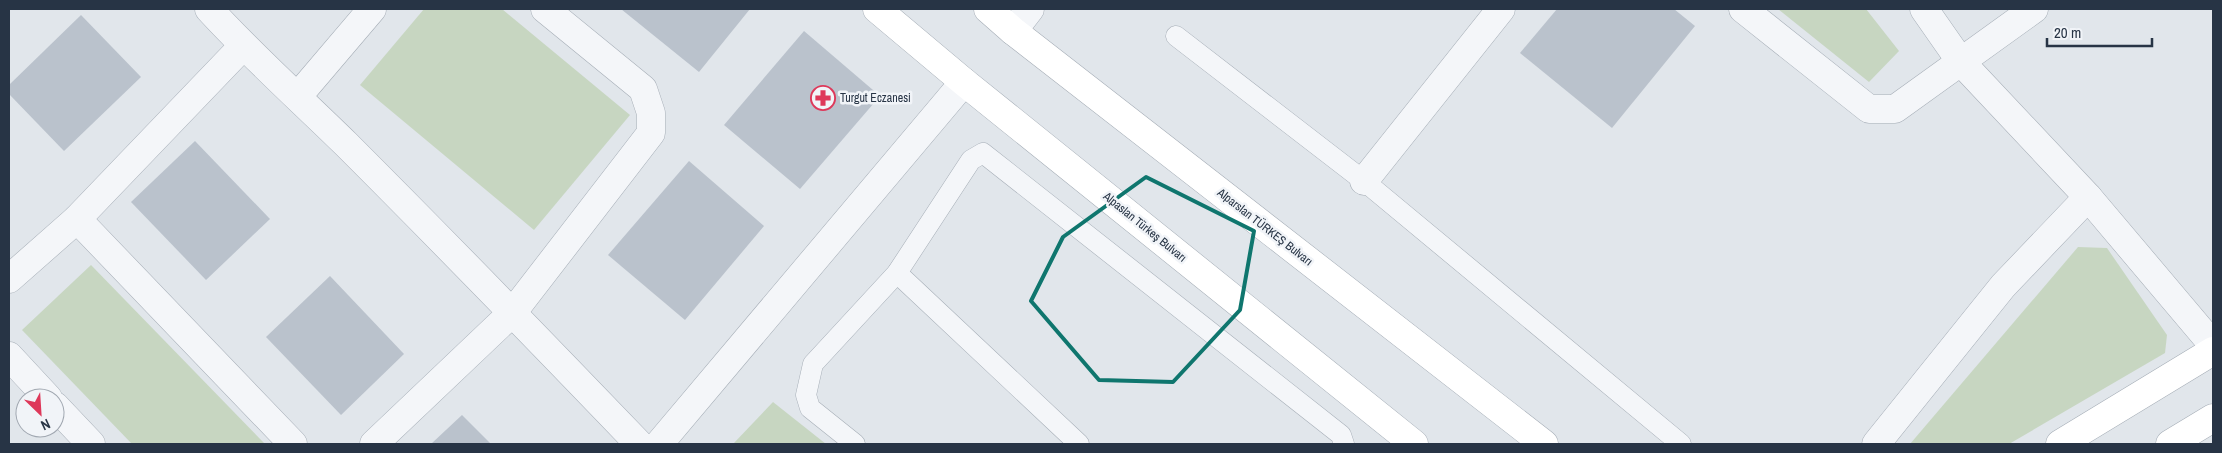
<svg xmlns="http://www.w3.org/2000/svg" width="2222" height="453" viewBox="0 0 2222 453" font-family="'Archivo Narrow',sans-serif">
  <rect width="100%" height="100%" fill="#e1e6eb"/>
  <g fill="#c7d6c1">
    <path d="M 424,9 L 502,9 L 630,115 L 534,230 L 360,85 Z"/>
    <path d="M 1778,9 L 1866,9 L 1899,51 L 1869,82 Z"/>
    <path d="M 2078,247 L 2107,248 L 2167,335 L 2165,353 L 2009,444 L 1910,444 Z"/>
    <path d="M 91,265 L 265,444 L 132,444 L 22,330 Z"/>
    <path d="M 773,402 L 826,444 L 733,444 Z"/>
  </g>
  <g fill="#bac2cc">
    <path d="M 621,9 L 750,9 L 699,72 Z"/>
    <path d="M 1557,9 L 1674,9 L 1695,26 L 1612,128 L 1520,53 Z"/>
    <path d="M 81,15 L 141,77 L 64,151 L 9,94 L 9,85 Z"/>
    <path d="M 804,31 L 880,96 L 800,189 L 724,125 Z"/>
    <path d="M 195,141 L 270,219 L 206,280 L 131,202 Z"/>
    <path d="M 689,161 L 764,226 L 685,320 L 608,255 Z"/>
    <path d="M 330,276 L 404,354 L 341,415 L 266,337 Z"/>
    <path d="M 462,415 L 491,444 L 431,444 Z"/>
  </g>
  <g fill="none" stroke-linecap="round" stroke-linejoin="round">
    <defs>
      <g id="lane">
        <path d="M 1176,36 L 1364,181 L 1681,444"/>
        <path d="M 897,273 L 1079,444"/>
        <path d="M 855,444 L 810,408 L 806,395 L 813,364 L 897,273 L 971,160 L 983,153 L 1341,435 L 1344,444"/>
      </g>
      <g id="street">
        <path d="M 209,9 C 252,56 300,99 346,144 C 445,243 542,343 639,444"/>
        <path d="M 1743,9 L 1869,109 L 1895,109 L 2034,9"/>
        <path d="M 1924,9 L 1961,62 L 2088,197 L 2213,345"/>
        <path d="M 1013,31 L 1030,9"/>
        <path d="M 298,96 L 372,9"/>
        <path d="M 1364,181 L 1501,9"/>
        <path d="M 77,219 L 293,444"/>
        <path d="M 9,279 L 77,219 L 243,46"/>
        <path d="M 9,356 L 48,398"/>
        <path d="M 55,406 L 91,444"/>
        <path d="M 374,444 L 513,312 L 651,133 L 651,113 L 643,89 L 545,9"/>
        <path d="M 659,444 L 964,82"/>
        <path d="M 1876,444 L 2003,286 L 2088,197"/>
      </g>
      <g id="secondary">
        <path d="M 877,9 L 964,82 L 1414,444"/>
        <path d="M 988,9 L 1013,31 L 1544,444"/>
        <path d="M 2060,444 L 2213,351"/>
        <path d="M 2170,444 L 2213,418"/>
      </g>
    </defs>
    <use href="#lane" stroke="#a5adb6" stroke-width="21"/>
    <use href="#street" stroke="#a5adb6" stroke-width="29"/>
    <use href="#secondary" stroke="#a5adb6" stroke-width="29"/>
    <use href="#lane" stroke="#f4f6f9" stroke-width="20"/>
    <use href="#street" stroke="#f4f6f9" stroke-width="28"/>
    <use href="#secondary" stroke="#fff" stroke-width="28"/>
  </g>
  <path fill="none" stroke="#0f766e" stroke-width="4" stroke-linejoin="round" d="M 1146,177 L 1254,231 L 1240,310 L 1173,382 L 1099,380 L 1031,301 L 1063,237 Z"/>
  <defs>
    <symbol id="pharmacy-ring" viewBox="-11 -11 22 22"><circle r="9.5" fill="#f1f4f8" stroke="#de385a" stroke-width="1.5"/><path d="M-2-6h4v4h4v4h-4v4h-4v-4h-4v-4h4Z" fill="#de385a"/></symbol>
  </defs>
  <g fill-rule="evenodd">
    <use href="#pharmacy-ring" x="809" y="84" width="28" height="28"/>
  </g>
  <g text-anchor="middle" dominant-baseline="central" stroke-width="5" stroke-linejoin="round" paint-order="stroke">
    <g font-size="12" fill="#273445" stroke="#f1f4f8" text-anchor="start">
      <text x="840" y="98">Turgut Eczanesi</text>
    </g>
    <g font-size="12" fill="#273445" stroke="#f1f4f8">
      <text transform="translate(1145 227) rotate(39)">Alpaslan Türkeş Bulvarı</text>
      <text transform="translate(1265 227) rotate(38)">Alparslan TÜRKEŞ Bulvarı</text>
    </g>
  </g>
  <rect width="2222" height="453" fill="none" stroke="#273445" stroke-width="20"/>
  <g transform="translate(40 413) rotate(155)"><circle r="24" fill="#f1f4f8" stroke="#a0a7b0"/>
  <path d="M0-4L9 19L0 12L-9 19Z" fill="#de385a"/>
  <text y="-8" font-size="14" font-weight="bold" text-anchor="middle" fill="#273445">N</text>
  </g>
  <path d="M2047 38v8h105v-8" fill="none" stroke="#273445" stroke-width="2.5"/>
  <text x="2054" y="38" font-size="15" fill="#273445" stroke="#f1f4f8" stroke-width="4" paint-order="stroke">20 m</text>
</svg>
